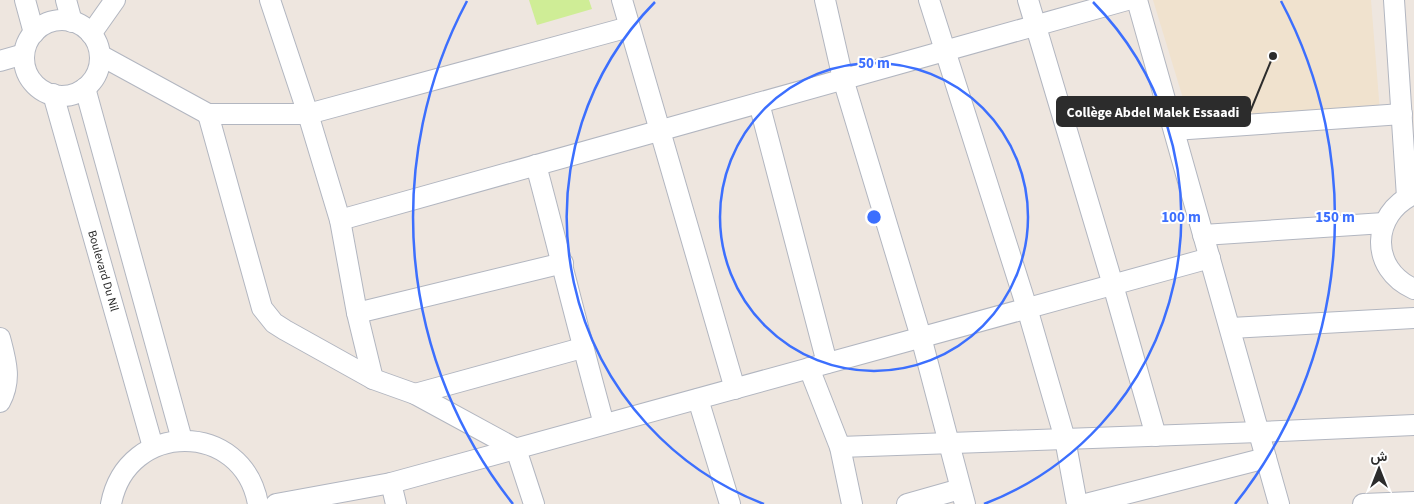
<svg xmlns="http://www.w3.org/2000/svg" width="1414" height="504" viewBox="0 0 1414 504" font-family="'Source Sans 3',Vazirmatn,sans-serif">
  <rect width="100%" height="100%" fill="#eee6df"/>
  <path fill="#f0e2ce" d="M 1153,0 L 1371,0 L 1380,112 L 1189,118 Z"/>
  <path fill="#cfed96" d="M 529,0 L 589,0 L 592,9 L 537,25 Z"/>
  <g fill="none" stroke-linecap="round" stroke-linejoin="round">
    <defs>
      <g id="minor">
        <path d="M 25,0 L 34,33"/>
        <path d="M 66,0 L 72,22"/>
        <path d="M 270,0 L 308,114 L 340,220 L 357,313 L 373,379"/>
        <path d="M 622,0 L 735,389"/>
        <path d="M 825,0 L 843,79 L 921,337 L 965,504"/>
        <path d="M 929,0 L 1027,308 L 1065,439 L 1077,504"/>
        <path d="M 1028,0 L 1113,285 L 1156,436"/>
        <path d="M 1137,0 L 1279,504"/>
        <path d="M 1394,0 L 1407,197"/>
        <circle cx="62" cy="58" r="38"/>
        <path d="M 91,34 L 115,0"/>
        <path d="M 100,55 L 208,114 L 308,114 L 629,27"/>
        <path d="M 0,61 L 24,54"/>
        <path d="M 85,88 L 182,440"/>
        <path d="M 53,94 L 153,447"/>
        <path d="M 759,103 L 827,363"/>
        <path d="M 208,114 L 262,308 L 274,323 L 285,330 L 373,379 L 415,394 L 516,449 L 534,504"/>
        <path d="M 1174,130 L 1402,114"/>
        <path d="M 536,165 C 559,251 580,338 604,424"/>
        <path d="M 1414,194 C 1371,214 1369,269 1414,289"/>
        <path d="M 340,220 L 1127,0"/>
        <path d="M 1203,235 L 1384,223"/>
        <path d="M 357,313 L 563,263"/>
        <path d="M 1231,328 L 1414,318"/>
        <path d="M 0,338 C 6,361 12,380 0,402"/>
        <path d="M 809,368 L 840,447 L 852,504"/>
        <path d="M 415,394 L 582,348"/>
        <path d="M 698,399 L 730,504"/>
        <path d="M 840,447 L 1259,432 L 1414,425"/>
        <path d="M 391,483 L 396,504"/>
        <path d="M 111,504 C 127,420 243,420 258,504"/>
        <path d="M 276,504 L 391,483 L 1210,258"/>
        <path d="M 907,504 L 960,489"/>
        <path d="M 1086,504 L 1266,458"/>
        <path d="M 1363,504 L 1414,502"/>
      </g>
    </defs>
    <use href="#minor" stroke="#b2b6c0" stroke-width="22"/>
    <use href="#minor" stroke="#fff" stroke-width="20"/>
  </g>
  <g fill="none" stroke="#3c6ffe" stroke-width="2.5">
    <circle cx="874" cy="217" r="154"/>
    <path d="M764 504A307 307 0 0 1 655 2M1093 2A307 307 0 0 1 984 504"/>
    <path d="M513 504A461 461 0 0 1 467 1M1281 1A461 461 0 0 1 1235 504"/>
  </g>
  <g text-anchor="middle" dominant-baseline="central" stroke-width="4" stroke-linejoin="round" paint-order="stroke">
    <g font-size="12" fill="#2c2c2c" stroke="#fff">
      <text transform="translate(103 271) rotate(74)">Boulevard Du Nil</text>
    </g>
  </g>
  <circle cx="874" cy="217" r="8" fill="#3c6ffe" stroke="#fff" stroke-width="2.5"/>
  <g font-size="15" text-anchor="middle" font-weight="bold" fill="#3c6ffe" stroke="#fff" stroke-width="4" stroke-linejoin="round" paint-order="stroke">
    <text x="874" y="68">50 m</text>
    <text x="1181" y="222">100 m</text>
    <text x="1335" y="222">150 m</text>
  </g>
  <path fill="none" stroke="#2c2c2c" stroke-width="2" d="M1273 56L1250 112"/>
  <circle fill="#2c2c2c" stroke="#fff" stroke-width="2" cx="1273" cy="56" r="5"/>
  <rect fill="#2c2c2c" stroke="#2c2c2c" stroke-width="2" x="1057" y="97" width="193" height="29" rx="5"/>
  <g font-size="14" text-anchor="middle" font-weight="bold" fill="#fff">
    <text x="1153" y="117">Collège Abdel Malek Essaadi</text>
  </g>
  <g transform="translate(1379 469)" stroke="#ffffff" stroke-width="4" paint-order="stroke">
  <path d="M0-4L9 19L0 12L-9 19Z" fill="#2c2c2c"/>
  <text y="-8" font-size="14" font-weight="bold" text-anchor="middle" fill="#2c2c2c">ش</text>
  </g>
</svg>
